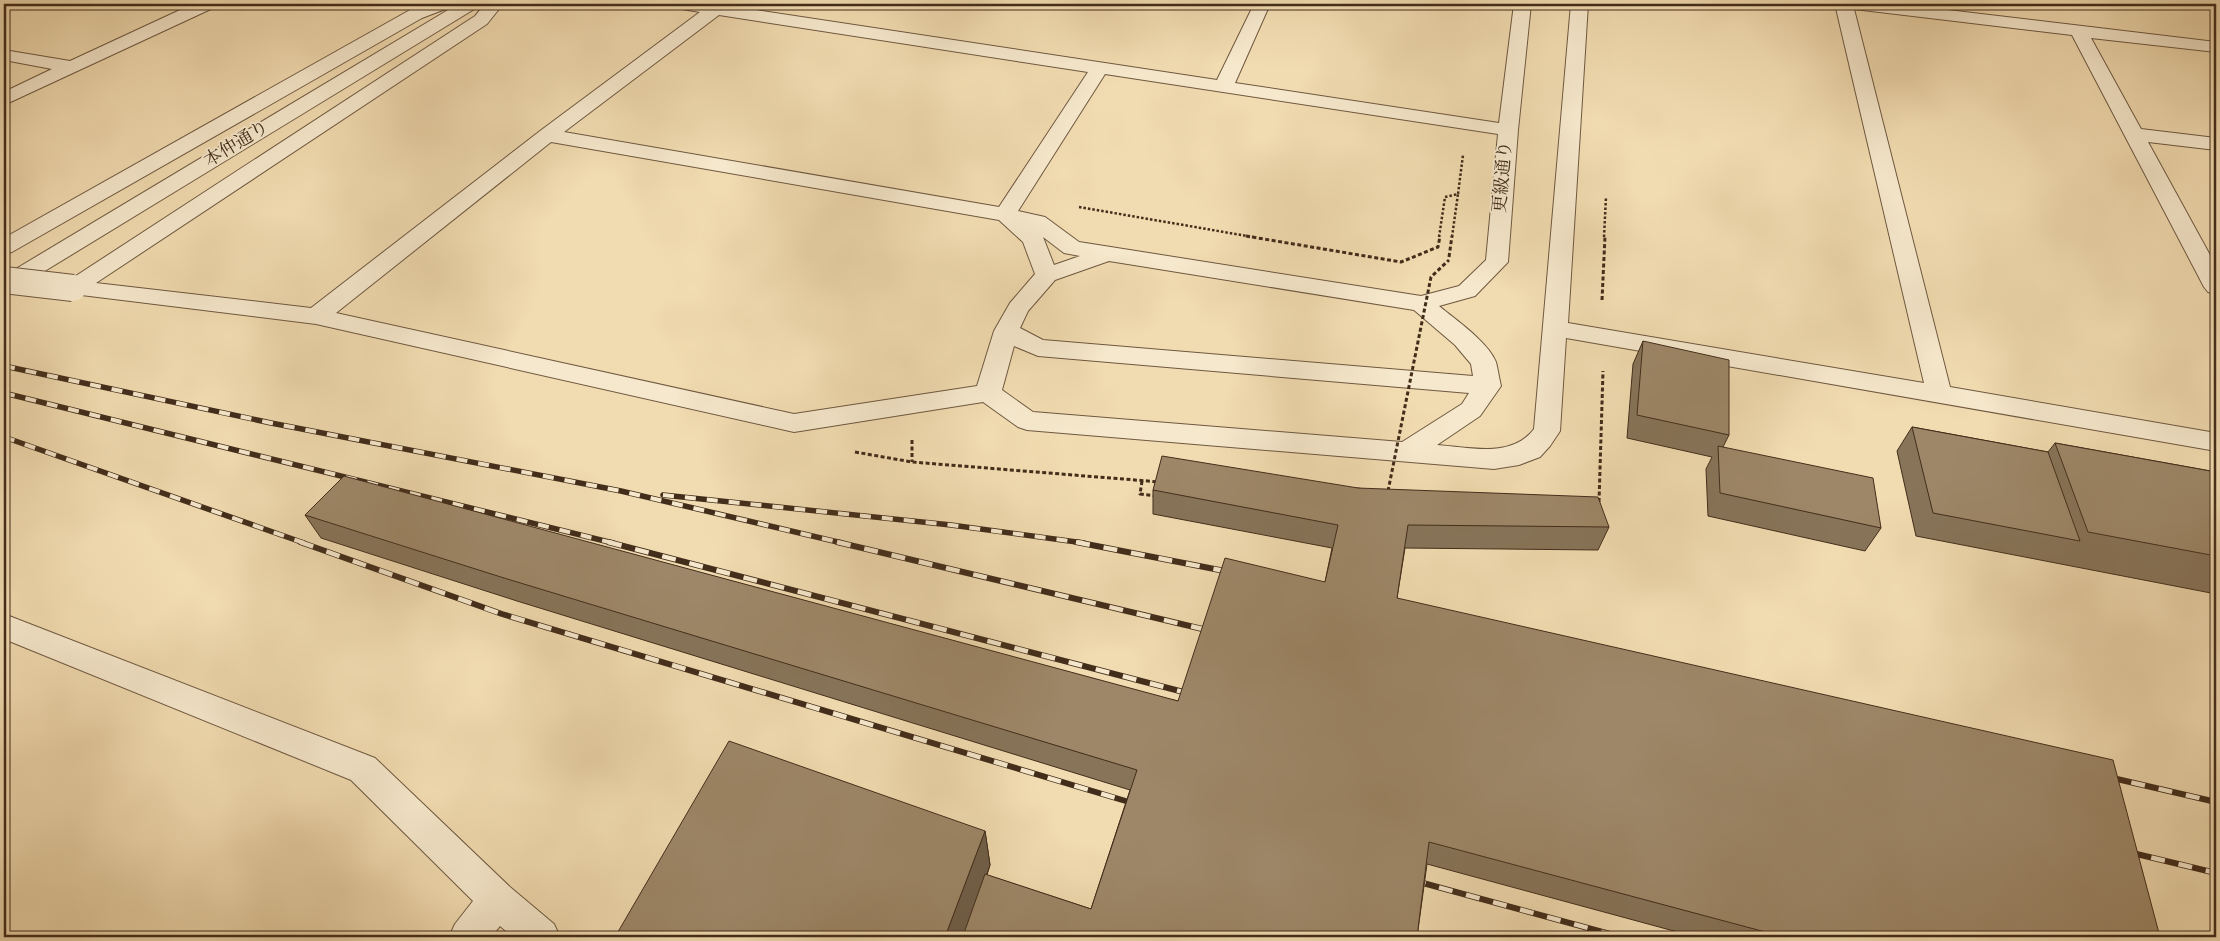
<svg xmlns="http://www.w3.org/2000/svg" width="2220" height="941" viewBox="0 0 2220 941" font-family="'Sorts Mill Goudy','Noto Serif JP',serif">
  <rect width="100%" height="100%" fill="#f1dbb0"/>
  <filter id="stains"><feTurbulence type="fractalNoise" baseFrequency=".004" numOctaves="4"/><feColorMatrix values="0 0 0 0 .2 0 0 0 0 .09 0 0 0 0 .02 0 0 0 .5 -.17"/></filter>
  <radialGradient id="worn" r=".72"><stop offset=".6" stop-color="#630" stop-opacity="0"/><stop offset="1" stop-color="#630" stop-opacity=".3"/></radialGradient>
  <g fill="none" stroke-linecap="round" stroke-linejoin="round">
    <defs>
      <g id="minor">
        <path d="M 193,4 L 216,4 L 213,8 L 4,105 L 4,92 L 52,69 L 4,60 L 4,50 L 70,61 Z"/>
        <path d="M 427,4 L 451,4 L 448,8 L 422,18 L 12,252 L 4,254 L 4,238 L 410,10 Z"/>
        <path d="M 458,4 L 479,4 L 476,8 L 12,291 L 4,293 L 4,276 Z"/>
        <path d="M 485,4 L 503,4 L 487,24 L 96,283 L 311,308 L 540,131 L 700,12 L 676,8 L 674,4 L 730,4 L 729,6 L 1217,80 L 1254,4 L 1270,4 L 1235,83 L 1499,123 L 1514,4 L 1531,4 L 1518,130 L 1508,262 L 1475,296 L 1439,306 C 1456,320 1488,342 1496,362 C 1498,370 1499,378 1501,386 L 1480,416 L 1437,445 C 1469,447 1511,459 1534,429 L 1571,4 L 1588,4 L 1568,323 L 1924,383 L 1835,4 L 1897,4 L 2216,42 L 2216,52 L 2091,38 L 2141,129 L 2216,138 L 2216,150 L 2148,142 L 2216,266 L 2216,294 L 2208,292 L 2204,287 L 2072,35 L 1854,9 L 1950,387 L 2216,433 L 2216,451 L 1566,338 L 1560,431 L 1550,446 L 1540,457 L 1519,465 L 1494,469 L 1027,430 L 1018,427 L 983,402 L 794,432 L 316,324 L 65,293 L 61,288 L 65,283 L 475,16 ZM 719,15 L 1088,72 L 999,207 L 564,132 ZM 1105,74 L 1498,134 L 1486,260 L 1459,286 L 1421,296 L 1079,242 L 1045,217 L 1018,211 ZM 551,142 L 999,220 L 1023,242 L 1035,274 L 1010,303 L 994,331 L 977,386 L 794,414 L 336,313 ZM 1043,237 L 1064,253 L 1080,256 L 1054,265 ZM 1109,261 L 1414,310 L 1455,345 L 1471,364 L 1473,376 L 1043,340 L 1020,328 L 1028,311 L 1055,280 ZM 1014,346 L 1038,356 L 1469,393 L 1462,404 L 1402,442 L 1033,412 L 1002,390 Z"/>
        <path d="M 4,614 L 375,758 L 510,887 L 554,924 L 560,937 L 513,937 L 500,926 L 491,937 L 449,937 L 455,924 L 473,901 L 351,780 L 4,639 Z"/>
      </g>
    </defs>
    <use href="#minor" stroke="#6e5840" stroke-width="2"/>
    <g stroke="#422d1b" stroke-width="2.5" stroke-dasharray="2.5 2" stroke-linecap="butt">
      <path d="M 1079,207 L 1253,237"/>
      <path d="M 1439,237 L 1445,197 L 1458,194 L 1463,155"/>
      <path d="M 1452,237 L 1458,194"/>
      <path d="M 1604,237 L 1606,197"/>
    </g>
    <g stroke="#422d1b" stroke-width="3" stroke-dasharray="4 2.5" stroke-linecap="butt">
      <path d="M 1246,236 L 1401,262 L 1438,247 L 1440,236"/>
      <path d="M 1449,257 L 1452,236"/>
      <path d="M 1602,300 L 1605,236"/>
      <path d="M 912,440 L 912,462"/>
      <path d="M 855,452 L 912,462 L 1160,482"/>
      <path d="M 1142,481 L 1140,494 L 1156,496"/>
      <path d="M 1599,502 L 1603,371"/>
    </g>
    <use href="#minor" fill="#f6e8cc" fill-rule="evenodd"/>
    <defs>
      <g id="rail-far1">
        <path d="M 4,366 L 271,423 L 621,491 L 842,543"/>
        <path d="M 4,393 L 613,543"/>
        <path d="M 4,437 L 304,543"/>
        <path d="M 663,495 L 951,525 L 1084,543"/>
      </g>
      <g id="rail">
        <path d="M 300,542 L 502,614 L 1139,805"/>
        <path d="M 608,542 L 1195,695"/>
        <path d="M 837,542 L 1215,632"/>
        <path d="M 1076,542 L 1235,573"/>
        <path d="M 2104,776 L 2216,802"/>
        <path d="M 2124,851 L 2216,873"/>
        <path d="M 1412,880 L 1621,937"/>
      </g>
    </defs>
    <use href="#rail-far1" stroke="#422d1b" stroke-width="5.5"/>
    <use href="#rail" stroke="#422d1b" stroke-width="6"/>
    <use href="#rail-far1" stroke="#f6e8cc" stroke-width="4" stroke-dasharray="11" stroke-linecap="butt"/>
    <use href="#rail" stroke="#f6e8cc" stroke-width="4.5" stroke-dasharray="14" stroke-linecap="butt"/>
    <defs>
      <path id="minor-bridge" d="M 4,280 L 73,288"/>
    </defs>
    <use href="#minor-bridge" stroke="#6e5840" stroke-width="28" stroke-linecap="butt"/>
    <path stroke="#422d1b" stroke-width="3" stroke-dasharray="4 2.5" stroke-linecap="butt" d="M 1388,491 L 1431,277 L 1449,260"/>
    <use href="#minor-bridge" stroke="#f6e8cc" stroke-width="26"/>
  </g>
  <g fill="#877459" stroke="#422d1b">
    <path d="M 1643,341 L 1729,435 L 1723,447 L 1881,528 L 1865,551 L 1708,516 L 1706,469 L 1712,457 L 1627,438 L 1633,364 Z"/>
    <path d="M 1912,427 L 2048,452 L 2055,443 L 2216,472 L 2216,594 L 1916,536 L 1897,451 Z"/>
    <path d="M 1358,488 L 1609,527 L 1598,550 L 1405,548 L 1397,598 L 2160,937 L 1696,937 L 1427,864 L 1417,937 L 965,937 L 964,936 L 964,937 L 615,937 L 985,831 L 990,865 L 987,875 L 1091,909 L 1130,790 L 517,601 L 321,538 L 305,515 L 1178,701 L 1325,582 L 1332,548 L 1153,514 L 1153,490 Z"/>
  </g>
  <path fill="#6e5e49" stroke="#422d1b" d="M 985,831 L 990,865 L 965,934 L 964,933 L 964,937 L 945,937 Z"/>
  <g fill="#9d8768" stroke="#422d1b">
    <path d="M 1643,341 L 1729,360 L 1729,435 L 1637,415 Z"/>
    <path d="M 1912,427 L 2048,452 L 2080,541 L 1933,513 Z"/>
    <path d="M 2055,443 L 2216,472 L 2216,556 L 2088,532 Z"/>
    <path d="M 1718,446 L 1873,478 L 1881,528 L 1720,493 Z"/>
    <path d="M 1162,456 L 1358,488 L 1598,497 L 1609,527 L 1408,525 L 1397,598 L 2113,760 L 2160,937 L 1784,937 L 1429,842 L 1417,937 L 976,937 L 964,933 L 985,874 L 1091,909 L 1137,770 L 504,578 L 305,515 L 344,476 L 1178,701 L 1225,558 L 1325,582 L 1338,525 L 1153,490 Z"/>
    <path d="M 729,741 L 985,831 L 945,937 L 615,937 Z"/>
  </g>
  <g text-anchor="middle" dominant-baseline="central" stroke-width="4" stroke-linejoin="round" paint-order="stroke">
    <g font-size="18" fill="#422d1b" stroke="#f6e8cc">
      <text transform="translate(237 145) rotate(-31)">本仲通り</text>
      <text transform="translate(1504 177) rotate(-85)">更級通り</text>
    </g>
  </g>
  <rect width="2220" height="941" fill="none" stroke="#f1dbb0" stroke-width="20"/>
  <rect x="5" y="5" width="2210" height="931" fill="none" stroke="#422d1b" stroke-width="2.5"/>
  <rect x="10" y="10" width="2200" height="921" fill="none" stroke="#422d1b"/>
  <rect width="100%" height="100%" filter="url(#stains)"/>
  <rect width="100%" height="100%" fill="url(#worn)"/>
</svg>
